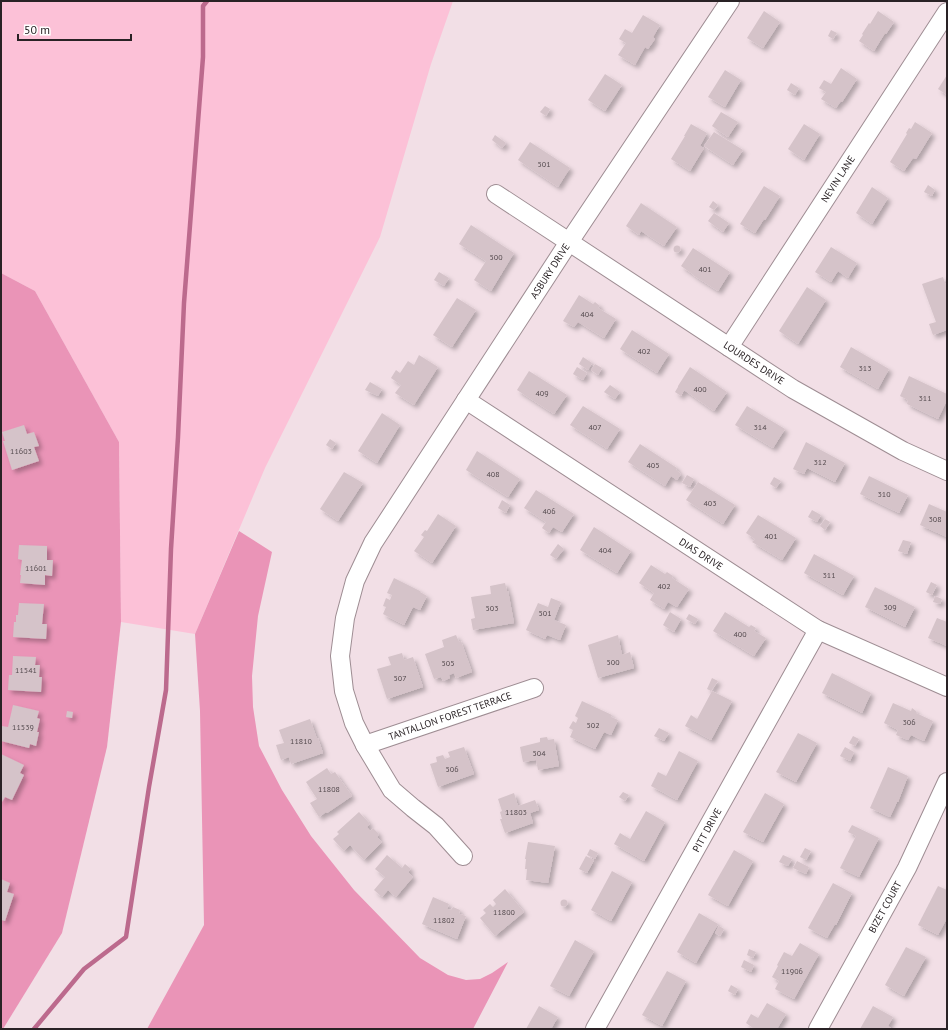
<svg xmlns="http://www.w3.org/2000/svg" width="948" height="1030" viewBox="0 0 948 1030" font-family="'PT Sans',sans-serif">
  <defs>
    <filter id="shadow"><feDropShadow dx="3.5" dy="3.5" stdDeviation="2" flood-color="#0004"/></filter>
  </defs>
  <rect width="100%" height="100%" fill="#f2dfe6"/>
  <path fill="#fcc1d7" d="M 1,1 L 453,1 L 431,64 L 380,237 L 265,468 L 195,634 L 121,622 L 119,442 L 35,291 L 1,273 Z"/>
  <g fill="#ea94b7">
    <path d="M 1,273 L 35,291 L 119,442 L 121,622 L 107,747 L 62,933 L 3,1029 L 1,1029 Z"/>
    <path d="M 239,531 L 272,552 L 258,616 L 252,676 L 253,707 L 259,746 L 282,790 L 311,836 L 354,890 L 420,958 L 448,975 L 466,980 L 480,979 L 492,973 L 508,962 L 473,1029 L 147,1029 L 204,925 L 200,711 L 195,634 Z"/>
  </g>
  <g fill="none" stroke-linecap="round" stroke-linejoin="round">
    <path stroke="#bc6a8d" stroke-width="4.5" d="M 34,1029 L 84,969 L 126,937 L 149,787 L 166,690 L 171,549 L 178,437 L 184,303 L 203,57 L 203,6 L 207,1"/>
  </g>
  <g fill="#d5c3c9" filter="url(#shadow)">
    <path d="M 764,11 L 780,22 L 763,48 L 747,38 Z"/>
    <path d="M 878,11 L 894,22 L 886,34 L 885,33 L 874,51 L 859,41 L 863,35 L 862,34 L 869,23 L 870,24 Z"/>
    <path d="M 643,15 L 660,25 L 653,37 L 655,39 L 648,49 L 645,47 L 635,65 L 618,55 L 626,43 L 619,39 L 625,29 L 632,33 Z"/>
    <path d="M 831,30 L 837,33 L 833,39 L 828,36 Z"/>
    <path d="M 841,68 L 857,79 L 842,102 L 841,101 L 836,108 L 821,99 L 826,92 L 819,88 L 824,80 L 831,84 Z"/>
    <path d="M 725,70 L 741,80 L 725,107 L 708,97 Z"/>
    <path d="M 605,74 L 622,85 L 605,111 L 588,100 Z"/>
    <path d="M 947,75 L 947,95 L 938,89 Z"/>
    <path d="M 791,83 L 799,88 L 795,95 L 787,90 Z"/>
    <path d="M 545,106 L 550,109 L 546,116 L 540,112 Z"/>
    <path d="M 721,112 L 738,122 L 728,137 L 712,126 Z"/>
    <path d="M 915,122 L 932,133 L 916,159 L 913,158 L 904,171 L 890,162 L 907,134 L 906,133 L 909,128 L 911,129 Z"/>
    <path d="M 691,124 L 707,133 L 700,146 L 704,148 L 690,171 L 671,159 L 685,136 L 684,136 Z"/>
    <path d="M 804,124 L 820,134 L 804,160 L 788,149 Z"/>
    <path d="M 714,132 L 743,150 L 733,165 L 704,146 Z"/>
    <path d="M 495,135 L 506,143 L 502,148 L 492,140 Z"/>
    <path d="M 530,142 L 570,168 L 558,187 L 518,160 Z"/>
    <path d="M 928,185 L 935,190 L 932,196 L 924,192 Z"/>
    <path d="M 764,186 L 780,196 L 765,220 L 764,219 L 755,233 L 740,224 Z"/>
    <path d="M 872,187 L 888,198 L 872,224 L 856,213 Z"/>
    <path d="M 713,201 L 718,205 L 714,210 L 709,207 Z"/>
    <path d="M 641,203 L 677,227 L 664,246 L 641,231 L 639,235 L 626,226 Z"/>
    <path d="M 714,213 L 729,223 L 723,232 L 708,221 Z"/>
    <path d="M 471,225 L 514,253 L 491,291 L 474,280 L 486,261 L 459,244 Z"/>
    <circle cx="677" cy="249" r="3.5"/>
    <path d="M 831,247 L 857,263 L 848,278 L 838,271 L 831,282 L 815,272 Z"/>
    <path d="M 693,248 L 730,272 L 718,291 L 693,275 L 694,275 L 681,266 Z"/>
    <path d="M 439,272 L 449,278 L 444,286 L 434,280 Z"/>
    <path d="M 943,277 L 947,289 L 947,330 L 933,335 L 929,324 L 936,322 L 922,284 Z"/>
    <path d="M 807,287 L 826,300 L 798,344 L 779,331 Z"/>
    <path d="M 579,295 L 593,304 L 595,302 L 600,306 L 598,308 L 616,319 L 604,338 L 578,322 L 574,327 L 563,321 Z"/>
    <path d="M 457,298 L 476,310 L 452,347 L 433,335 Z"/>
    <path d="M 632,330 L 669,354 L 657,373 L 620,349 Z"/>
    <path d="M 851,347 L 889,369 L 878,389 L 840,367 Z"/>
    <path d="M 419,355 L 438,367 L 414,405 L 395,393 L 401,385 L 391,378 L 396,370 L 400,373 L 408,361 L 414,365 Z"/>
    <path d="M 583,357 L 592,363 L 588,370 L 579,364 Z"/>
    <path d="M 595,364 L 602,368 L 598,375 L 591,370 Z"/>
    <path d="M 577,367 L 587,373 L 583,380 L 573,374 Z"/>
    <path d="M 690,367 L 727,392 L 714,411 L 684,390 L 681,396 L 675,392 L 678,387 L 678,386 Z"/>
    <path d="M 529,371 L 567,395 L 554,414 L 517,390 Z"/>
    <path d="M 909,376 L 947,394 L 947,400 L 938,419 L 907,404 L 908,400 L 900,396 Z"/>
    <path d="M 370,382 L 382,389 L 378,396 L 365,390 Z"/>
    <path d="M 610,385 L 620,392 L 615,399 L 604,392 Z"/>
    <path d="M 583,406 L 620,429 L 607,449 L 570,425 Z"/>
    <path d="M 747,406 L 785,429 L 773,448 L 735,425 Z"/>
    <path d="M 382,413 L 400,425 L 377,463 L 358,451 Z"/>
    <path d="M 24,425 L 27,434 L 34,432 L 39,446 L 34,447 L 39,461 L 12,470 L 3,441 L 5,441 L 2,432 Z"/>
    <path d="M 330,439 L 336,443 L 332,449 L 326,445 Z"/>
    <path d="M 806,442 L 845,463 L 835,482 L 807,468 L 804,474 L 793,469 Z"/>
    <path d="M 640,444 L 677,468 L 676,470 L 681,474 L 677,480 L 671,476 L 665,486 L 628,462 Z"/>
    <path d="M 477,451 L 520,479 L 508,497 L 466,470 Z"/>
    <path d="M 344,472 L 363,483 L 338,521 L 320,509 Z"/>
    <path d="M 687,475 L 694,479 L 690,487 L 682,483 Z"/>
    <path d="M 869,476 L 908,495 L 899,513 L 860,494 Z"/>
    <path d="M 774,477 L 781,481 L 776,488 L 770,484 Z"/>
    <path d="M 698,482 L 735,505 L 723,524 L 686,500 Z"/>
    <path d="M 536,490 L 574,514 L 562,532 L 553,527 L 549,533 L 542,528 L 546,522 L 524,508 Z"/>
    <path d="M 502,500 L 510,505 L 506,513 L 498,508 Z"/>
    <path d="M 929,504 L 947,512 L 947,537 L 920,525 Z"/>
    <path d="M 812,510 L 821,515 L 817,522 L 808,517 Z"/>
    <path d="M 438,514 L 456,526 L 432,563 L 414,551 L 424,537 L 421,535 L 425,530 L 427,531 Z"/>
    <path d="M 758,515 L 796,538 L 782,560 L 752,542 L 755,539 L 746,533 Z"/>
    <path d="M 825,519 L 830,522 L 825,530 L 820,526 Z"/>
    <path d="M 594,527 L 631,551 L 617,573 L 580,550 Z"/>
    <path d="M 903,540 L 911,542 L 907,554 L 898,551 Z"/>
    <path d="M 558,544 L 564,549 L 556,559 L 550,555 Z"/>
    <path d="M 19,545 L 47,546 L 47,560 L 53,560 L 52,576 L 45,575 L 45,585 L 20,583 L 21,575 L 20,575 L 22,560 L 18,559 Z"/>
    <path d="M 814,554 L 854,576 L 843,595 L 804,573 Z"/>
    <path d="M 651,565 L 665,574 L 667,572 L 673,576 L 672,578 L 689,589 L 677,607 L 668,602 L 664,609 L 650,600 L 654,593 L 639,583 Z"/>
    <path d="M 394,578 L 420,591 L 420,592 L 427,596 L 420,610 L 413,607 L 404,625 L 383,614 L 386,607 L 383,606 L 386,598 L 390,600 L 392,595 L 387,593 Z"/>
    <path d="M 931,582 L 937,585 L 932,595 L 926,592 Z"/>
    <path d="M 505,583 L 507,591 L 508,591 L 514,623 L 473,630 L 471,619 L 475,618 L 471,597 L 491,594 L 490,586 Z"/>
    <path d="M 875,587 L 915,607 L 905,627 L 865,607 Z"/>
    <path d="M 935,596 L 942,599 L 940,604 L 933,602 Z"/>
    <path d="M 551,598 L 561,602 L 554,620 L 566,625 L 560,640 L 547,635 L 545,639 L 526,630 L 538,603 L 548,607 Z"/>
    <path d="M 19,603 L 44,604 L 42,624 L 47,624 L 46,639 L 13,637 L 14,622 L 16,622 L 16,615 L 18,615 Z"/>
    <path d="M 670,612 L 681,619 L 674,632 L 663,625 Z"/>
    <path d="M 725,612 L 749,627 L 751,625 L 756,628 L 754,631 L 766,638 L 754,656 L 713,631 Z"/>
    <path d="M 689,614 L 698,619 L 695,624 L 686,619 Z"/>
    <path d="M 937,618 L 947,622 L 947,646 L 928,638 Z"/>
    <path d="M 456,635 L 459,642 L 461,641 L 472,672 L 456,678 L 454,673 L 449,675 L 450,678 L 443,681 L 441,677 L 434,679 L 425,654 L 444,647 L 442,640 Z"/>
    <path d="M 618,635 L 622,655 L 630,652 L 634,668 L 598,678 L 588,645 Z"/>
    <path d="M 402,653 L 404,660 L 413,657 L 423,687 L 387,699 L 377,669 L 391,665 L 388,657 Z"/>
    <path d="M 13,656 L 36,657 L 35,665 L 40,665 L 39,677 L 42,677 L 41,692 L 8,690 L 9,675 L 12,675 Z"/>
    <path d="M 832,673 L 871,693 L 862,713 L 822,693 Z"/>
    <path d="M 712,678 L 718,681 L 711,691 L 707,689 Z"/>
    <path d="M 712,691 L 732,701 L 711,740 L 685,726 L 691,715 L 697,719 Z"/>
    <path d="M 582,701 L 612,715 L 611,717 L 618,720 L 611,735 L 604,732 L 595,749 L 570,737 L 573,730 L 569,728 L 573,721 L 576,723 L 578,718 L 575,716 Z"/>
    <path d="M 893,703 L 911,711 L 912,708 L 916,711 L 916,713 L 933,721 L 924,741 L 911,735 L 908,740 L 896,735 L 898,730 L 884,723 Z"/>
    <path d="M 13,705 L 39,711 L 37,718 L 40,719 L 37,732 L 39,732 L 36,746 L 30,744 L 29,748 L 1,741 L 1,732 L 2,726 L 8,727 Z"/>
    <path d="M 67,711 L 73,712 L 72,718 L 66,717 Z"/>
    <path d="M 310,719 L 317,739 L 318,738 L 323,753 L 291,764 L 289,757 L 281,760 L 276,745 L 284,743 L 279,730 Z"/>
    <path d="M 659,728 L 669,733 L 664,741 L 654,736 Z"/>
    <path d="M 798,733 L 817,743 L 796,782 L 776,772 Z"/>
    <path d="M 853,736 L 859,739 L 855,746 L 849,743 Z"/>
    <path d="M 547,737 L 548,740 L 554,739 L 559,766 L 538,770 L 536,760 L 523,762 L 520,747 L 540,742 L 540,738 Z"/>
    <path d="M 464,747 L 474,774 L 438,787 L 430,764 L 437,762 L 436,757 L 443,755 L 445,759 L 450,757 L 448,752 Z"/>
    <path d="M 845,747 L 854,752 L 850,761 L 840,756 Z"/>
    <path d="M 679,751 L 698,761 L 677,800 L 651,786 L 658,772 L 666,776 Z"/>
    <path d="M 1,754 L 24,765 L 20,773 L 24,775 L 12,800 L 5,797 L 2,802 L 1,802 Z"/>
    <path d="M 888,767 L 908,776 L 898,802 L 897,802 L 890,817 L 870,808 Z"/>
    <path d="M 327,768 L 331,774 L 335,772 L 352,796 L 327,813 L 326,812 L 319,817 L 310,803 L 317,799 L 306,782 Z"/>
    <path d="M 623,792 L 629,795 L 625,801 L 619,797 Z"/>
    <path d="M 514,793 L 518,806 L 535,800 L 539,810 L 530,813 L 533,823 L 505,833 L 500,819 L 502,819 L 500,812 L 502,811 L 498,799 Z"/>
    <path d="M 765,793 L 784,804 L 763,842 L 743,832 Z"/>
    <path d="M 646,811 L 665,822 L 644,861 L 614,844 L 620,833 L 630,839 Z"/>
    <path d="M 359,812 L 370,824 L 367,827 L 370,831 L 373,828 L 379,834 L 377,837 L 382,842 L 364,860 L 350,845 L 344,851 L 333,839 L 339,834 L 337,832 Z"/>
    <path d="M 852,825 L 879,838 L 859,877 L 840,868 L 856,836 L 848,832 Z"/>
    <path d="M 528,842 L 555,846 L 548,883 L 526,880 L 527,869 L 525,869 L 526,859 L 525,859 Z"/>
    <path d="M 805,848 L 811,851 L 806,860 L 800,857 Z"/>
    <path d="M 590,849 L 598,853 L 595,859 L 587,855 Z"/>
    <path d="M 734,850 L 753,861 L 728,906 L 708,895 Z"/>
    <path d="M 387,855 L 402,868 L 405,864 L 411,869 L 408,872 L 413,877 L 396,897 L 388,890 L 382,897 L 374,890 L 385,877 L 375,869 Z"/>
    <path d="M 783,855 L 792,859 L 788,866 L 779,862 Z"/>
    <path d="M 586,856 L 594,860 L 587,873 L 579,869 Z"/>
    <path d="M 797,861 L 809,867 L 806,874 L 793,868 Z"/>
    <path d="M 612,871 L 632,882 L 611,921 L 591,910 Z"/>
    <path d="M 1,879 L 10,883 L 7,892 L 14,894 L 5,921 L 1,920 Z"/>
    <path d="M 833,883 L 852,893 L 836,925 L 835,924 L 827,938 L 808,928 Z"/>
    <path d="M 938,886 L 947,890 L 947,918 L 938,935 L 918,925 Z"/>
    <path d="M 505,889 L 524,912 L 495,936 L 480,918 L 486,913 L 483,910 L 490,904 L 493,907 L 496,904 L 493,900 Z"/>
    <path d="M 433,897 L 449,904 L 447,909 L 451,910 L 453,907 L 460,910 L 459,914 L 466,916 L 457,939 L 422,924 Z"/>
    <circle cx="564" cy="903" r="3.5"/>
    <path d="M 699,913 L 718,924 L 696,963 L 677,952 Z"/>
    <path d="M 719,926 L 724,929 L 720,936 L 715,933 Z"/>
    <path d="M 575,940 L 594,951 L 569,996 L 550,986 Z"/>
    <path d="M 800,943 L 819,954 L 794,999 L 775,989 L 779,981 L 772,977 L 778,966 L 777,965 L 784,952 L 792,956 Z"/>
    <path d="M 906,947 L 926,957 L 904,996 L 885,985 Z"/>
    <path d="M 749,949 L 756,952 L 753,958 L 747,955 Z"/>
    <path d="M 744,960 L 754,965 L 751,972 L 741,967 Z"/>
    <path d="M 667,971 L 686,981 L 662,1026 L 642,1015 Z"/>
    <path d="M 731,985 L 738,989 L 735,995 L 728,991 Z"/>
    <path d="M 767,1003 L 786,1014 L 777,1029 L 753,1029 L 753,1028 L 746,1023 L 751,1014 L 758,1018 Z"/>
    <path d="M 539,1006 L 558,1017 L 551,1029 L 526,1029 Z"/>
    <path d="M 873,1006 L 893,1017 L 888,1026 L 892,1029 L 860,1029 Z"/>
  </g>
  <g fill="none" stroke-linecap="round" stroke-linejoin="round">
    <defs>
      <g id="minor">
        <path d="M 496,194 L 793,389 L 903,451 L 947,471"/>
        <path d="M 729,347 L 947,12"/>
        <path d="M 466,400 L 818,630 L 947,687"/>
        <path d="M 365,745 L 534,688"/>
        <path d="M 463,856 L 436,826 L 413,808 L 392,790 L 365,745 L 354,723 L 344,691 L 340,656 L 345,618 L 355,581 L 373,543 L 569,242 L 730,1"/>
        <path d="M 595,1029 L 818,630"/>
        <path d="M 818,1029 L 907,868 L 947,782"/>
      </g>
    </defs>
    <use href="#minor" stroke="#9e8d93" stroke-width="20"/>
    <use href="#minor" stroke="#fff" stroke-width="18"/>
  </g>
  <g text-anchor="middle" dominant-baseline="central" stroke-width="3" stroke-linejoin="round" paint-order="stroke">
    <g font-size="8" fill="#544a4e">
      <text x="544" y="164">501</text>
      <text x="496" y="257">500</text>
      <text x="705" y="269">401</text>
      <text x="587" y="314">404</text>
      <text x="644" y="351">402</text>
      <text x="865" y="368">313</text>
      <text x="700" y="389">400</text>
      <text x="542" y="393">409</text>
      <text x="925" y="398">311</text>
      <text x="595" y="427">407</text>
      <text x="760" y="427">314</text>
      <text x="21" y="451">11603</text>
      <text x="820" y="462">312</text>
      <text x="653" y="465">405</text>
      <text x="493" y="474">408</text>
      <text x="884" y="494">310</text>
      <text x="710" y="503">403</text>
      <text x="549" y="511">406</text>
      <text x="935" y="519">308</text>
      <text x="771" y="536">401</text>
      <text x="605" y="550">404</text>
      <text x="36" y="568">11601</text>
      <text x="829" y="575">311</text>
      <text x="664" y="586">402</text>
      <text x="890" y="607">309</text>
      <text x="492" y="608">503</text>
      <text x="545" y="613">501</text>
      <text x="740" y="634">400</text>
      <text x="613" y="662">500</text>
      <text x="448" y="663">505</text>
      <text x="26" y="670">11541</text>
      <text x="400" y="678">507</text>
      <text x="909" y="722">306</text>
      <text x="593" y="725">502</text>
      <text x="23" y="727">11539</text>
      <text x="301" y="741">11810</text>
      <text x="539" y="753">504</text>
      <text x="452" y="769">506</text>
      <text x="329" y="789">11808</text>
      <text x="516" y="812">11803</text>
      <text x="504" y="912">11800</text>
      <text x="444" y="920">11802</text>
      <text x="792" y="971">11906</text>
    </g>
    <g font-size="10" fill="#292225" stroke="#fff">
      <text transform="translate(838 179) rotate(-57)">NEVIN LANE</text>
      <text transform="translate(550 271) rotate(-57)">ASBURY DRIVE</text>
      <text transform="translate(754 363) rotate(33)">LOURDES DRIVE</text>
      <text transform="translate(701 554) rotate(33)">DIAS DRIVE</text>
      <text transform="translate(450 716) rotate(-19)">TANTALLON FOREST TERRACE</text>
      <text transform="translate(707 830) rotate(-61)">PITT DRIVE</text>
      <text transform="translate(885 907) rotate(-61)">BIZET COURT</text>
    </g>
  </g>
  <rect width="948" height="1030" fill="none" stroke="#292225" stroke-width="4"/>
  <path d="M18 34v6h113v-6" fill="none" stroke="#292225" stroke-width="2"/>
  <text x="24" y="34" font-size="12" fill="#292225" stroke="#ffffff" stroke-width="3" paint-order="stroke">50 m</text>
</svg>
